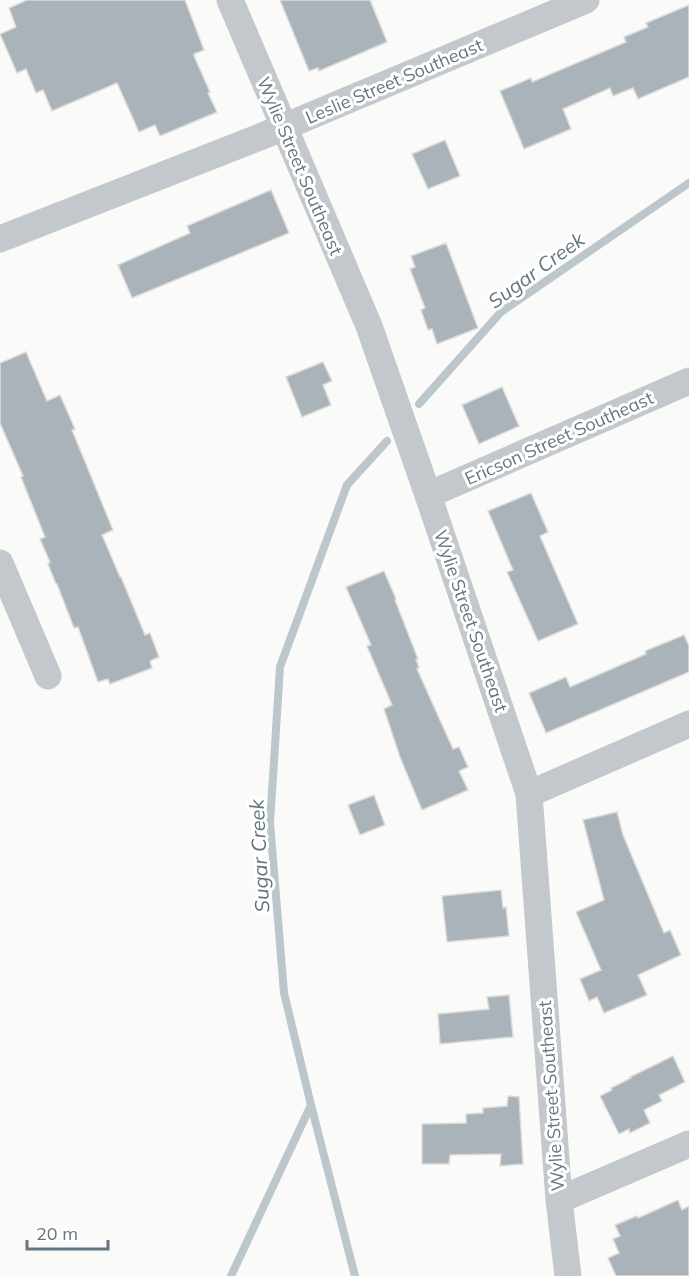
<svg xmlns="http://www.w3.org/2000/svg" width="689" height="1276" viewBox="0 0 689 1276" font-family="Mulish,sans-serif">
  <rect width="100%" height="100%" fill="#fafaf8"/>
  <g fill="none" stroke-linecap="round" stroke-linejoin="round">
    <g stroke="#bbc7cb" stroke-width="8">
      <path d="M 419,404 L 501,312 L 689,183"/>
      <path d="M 231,1276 L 311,1105"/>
      <path d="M 355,1276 L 311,1105 L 284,993 L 270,823 L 280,667 L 347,485 L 387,441"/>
    </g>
  </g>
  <g fill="#aab3b9" stroke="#dcdcda" stroke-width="1.5">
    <path d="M 27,0 L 185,0 L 204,50 L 194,54 L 195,56 L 194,56 L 210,92 L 208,93 L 217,112 L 160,136 L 155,125 L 139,132 L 117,83 L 52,111 L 43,90 L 36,93 L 26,69 L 17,73 L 0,34 L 16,27 L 9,8 Z"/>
    <path d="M 280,0 L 370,0 L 387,42 L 319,71 L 318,68 L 309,71 Z"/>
    <path d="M 689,5 L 689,77 L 638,99 L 633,88 L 613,96 L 610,88 L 563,109 L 571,129 L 524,149 L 500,91 L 531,78 L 532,82 L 626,42 L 624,37 L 648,27 L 646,23 Z"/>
    <path d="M 445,140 L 460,176 L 428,189 L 412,154 Z"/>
    <path d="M 271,190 L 289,233 L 132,298 L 118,265 L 190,233 L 187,226 Z"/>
    <path d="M 446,243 L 478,328 L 437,344 L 432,329 L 428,330 L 421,310 L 425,308 L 410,269 L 415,267 L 411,256 Z"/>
    <path d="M 26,352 L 47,401 L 60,395 L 75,429 L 72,430 L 113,530 L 102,535 L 120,577 L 121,577 L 145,635 L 150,633 L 159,657 L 150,661 L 152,668 L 110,684 L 108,679 L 98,682 L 78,627 L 74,628 L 57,584 L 56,584 L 48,564 L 50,562 L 40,539 L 45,537 L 21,477 L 23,476 L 0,423 L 0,363 Z"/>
    <path d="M 323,362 L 332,381 L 323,385 L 331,405 L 302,417 L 286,377 Z"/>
    <path d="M 502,387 L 519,426 L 479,444 L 462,405 Z"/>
    <path d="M 531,493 L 548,532 L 540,536 L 578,624 L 538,641 L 507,572 L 513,570 L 488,511 Z"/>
    <path d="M 384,571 L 396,599 L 395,600 L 418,659 L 416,659 L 419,668 L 417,669 L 453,749 L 459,747 L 468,767 L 459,771 L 468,790 L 422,810 L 400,757 L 384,709 L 392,705 L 367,646 L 371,645 L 346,587 Z"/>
    <path d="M 684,635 L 689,646 L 689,672 L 546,733 L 529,693 L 566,677 L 570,687 L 646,654 L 645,651 Z"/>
    <path d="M 374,795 L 385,825 L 360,835 L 348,805 Z"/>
    <path d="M 617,812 L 623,835 L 664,933 L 670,930 L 681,955 L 638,975 L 647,995 L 604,1013 L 597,997 L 589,1001 L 580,979 L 601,970 L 576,912 L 604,900 L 583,820 Z"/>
    <path d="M 501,890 L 503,908 L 506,907 L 509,936 L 447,942 L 442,896 Z"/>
    <path d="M 509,995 L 513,1037 L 440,1044 L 438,1014 L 489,1009 L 487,997 Z"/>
    <path d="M 673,1056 L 685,1082 L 659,1095 L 662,1101 L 644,1110 L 650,1123 L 630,1133 L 629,1129 L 619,1134 L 600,1096 L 612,1090 L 611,1088 L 631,1078 L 630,1077 Z"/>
    <path d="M 508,1096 L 519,1097 L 523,1164 L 500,1166 L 501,1154 L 450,1155 L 449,1164 L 422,1164 L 422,1124 L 466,1123 L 466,1114 L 483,1113 L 483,1108 L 507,1106 Z"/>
    <path d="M 678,1200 L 682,1210 L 689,1206 L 689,1276 L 616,1276 L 608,1258 L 619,1253 L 613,1239 L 620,1236 L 615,1225 L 637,1216 L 638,1218 Z"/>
  </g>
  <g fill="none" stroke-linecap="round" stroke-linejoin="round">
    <g stroke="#c3c8cc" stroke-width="27">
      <path d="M 230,0 L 369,326 L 428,495 L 529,794 L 559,1200 L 568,1276"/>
      <path d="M 0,239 L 260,137 L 586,0"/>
      <path d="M 428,495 L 689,381"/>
      <path d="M 0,563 L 48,676"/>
      <path d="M 529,794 L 689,724"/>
      <path d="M 559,1200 L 689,1144"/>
    </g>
  </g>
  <g text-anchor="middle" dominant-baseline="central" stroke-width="6" stroke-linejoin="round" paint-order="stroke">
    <g font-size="18" fill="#657683" stroke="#fff">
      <text transform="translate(394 81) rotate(-23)">Leslie Street Southeast</text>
      <text transform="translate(300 166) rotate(67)">Wylie Street Southeast</text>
      <text transform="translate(559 438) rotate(-24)">Ericson Street Southeast</text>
      <text transform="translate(471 621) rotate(71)">Wylie Street Southeast</text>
      <text transform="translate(551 1096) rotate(-94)">Wylie Street Southeast</text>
    </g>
    <g font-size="20" font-style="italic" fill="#60757c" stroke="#fff">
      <text transform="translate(536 270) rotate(-36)">Sugar Creek</text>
      <text transform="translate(259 856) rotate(-93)">Sugar Creek</text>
    </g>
  </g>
  <path d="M27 1240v9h81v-9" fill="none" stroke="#657683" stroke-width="3"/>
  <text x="36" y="1240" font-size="18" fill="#657683" stroke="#ffffff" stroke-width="4.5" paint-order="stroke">20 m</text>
</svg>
